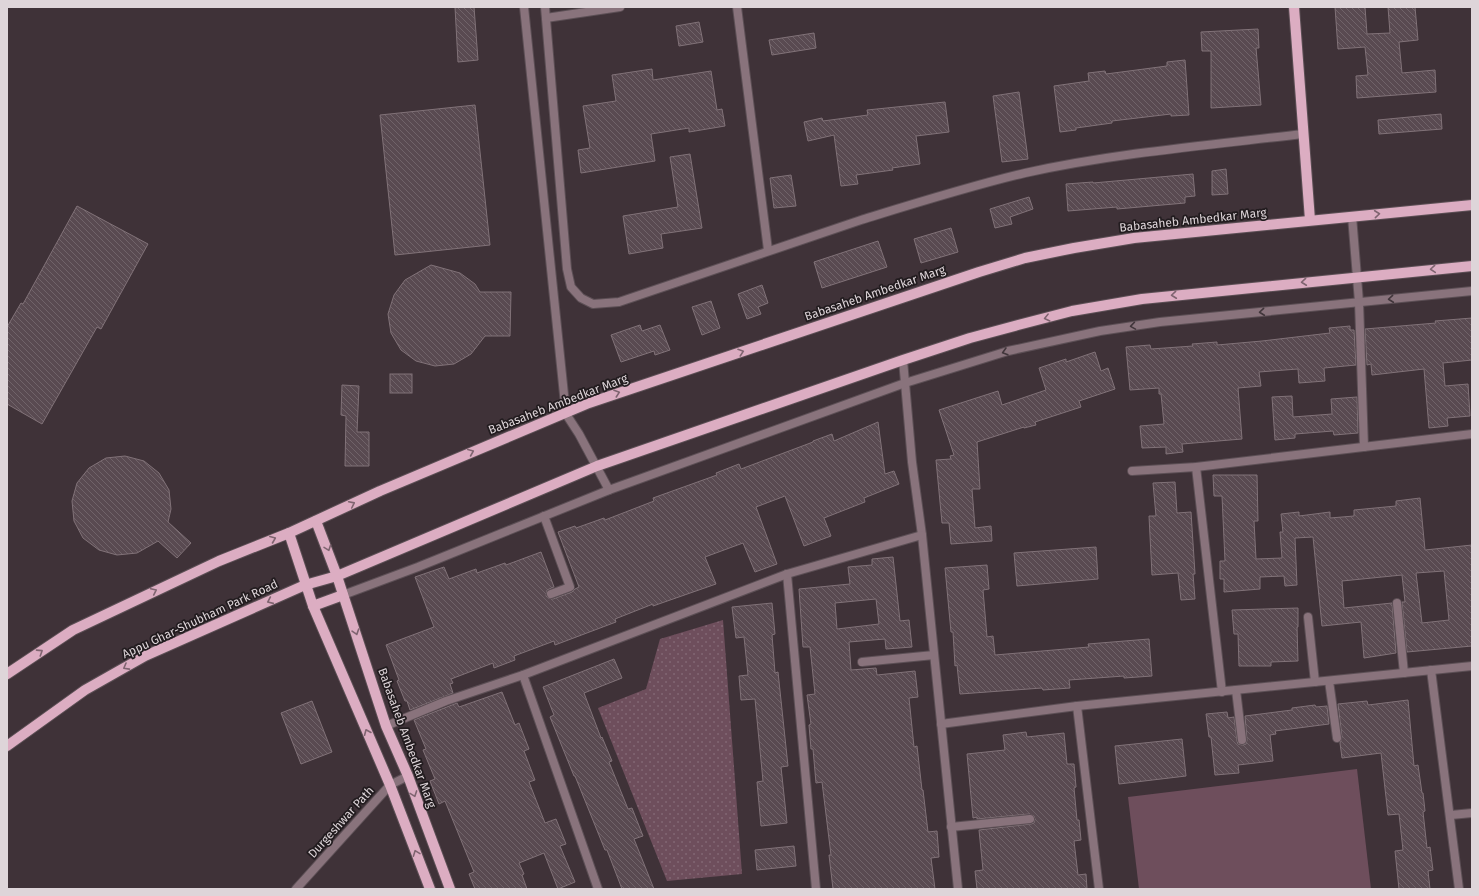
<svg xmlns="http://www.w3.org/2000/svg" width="1479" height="896" viewBox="0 0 1479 896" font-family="'Fira Sans',sans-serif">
  <defs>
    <pattern id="park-dots" width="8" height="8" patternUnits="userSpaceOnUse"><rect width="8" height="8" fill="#6e4e5c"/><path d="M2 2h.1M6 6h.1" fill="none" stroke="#826773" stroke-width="1.8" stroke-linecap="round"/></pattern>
    <pattern id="building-back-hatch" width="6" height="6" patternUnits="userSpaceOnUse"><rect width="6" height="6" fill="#594a51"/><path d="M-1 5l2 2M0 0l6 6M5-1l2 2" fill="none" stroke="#706369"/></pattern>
  </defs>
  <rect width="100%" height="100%" fill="#3f3238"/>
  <path fill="url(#park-dots)" d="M 723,620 L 742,874 L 667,881 L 598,708 L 646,689 L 660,639 Z"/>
  <path fill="#6e4e5c" d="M 1357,769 L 1371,889 L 1139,889 L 1128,797 Z"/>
  <g fill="url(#building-back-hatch)" stroke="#817278" fill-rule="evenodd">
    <path d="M 455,7 L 474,7 L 478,60 L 458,62 Z"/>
    <path d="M 1335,7 L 1365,7 L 1367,34 L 1390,33 L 1388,7 L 1415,7 L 1418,40 L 1399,42 L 1402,73 L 1435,70 L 1436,92 L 1357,98 L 1356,76 L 1368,75 L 1365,47 L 1338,49 Z"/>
    <path d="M 699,22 L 703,42 L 679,46 L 676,26 Z"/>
    <path d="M 1258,29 L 1259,48 L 1256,48 L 1261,105 L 1211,108 L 1211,51 L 1202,51 L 1201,32 Z"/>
    <path d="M 814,33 L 816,48 L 772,55 L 769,40 Z"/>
    <path d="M 1185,60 L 1189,115 L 1171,116 L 1171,114 L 1112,121 L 1112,123 L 1076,128 L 1076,130 L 1060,132 L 1054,86 L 1089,81 L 1088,73 L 1105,71 L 1106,74 L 1167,66 L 1167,62 Z"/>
    <path d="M 652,69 L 653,80 L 711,71 L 717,110 L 722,109 L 725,126 L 689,132 L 689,128 L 651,134 L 655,161 L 581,173 L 578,150 L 590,148 L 583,106 L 616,101 L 612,75 Z"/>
    <path d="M 1019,92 L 1028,159 L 1002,162 L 993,96 Z"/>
    <path d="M 945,102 L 949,132 L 916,136 L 920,164 L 892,168 L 893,170 L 856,175 L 858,184 L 841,186 L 834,135 L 808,141 L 804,122 L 822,118 L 823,121 L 868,115 L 867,110 Z"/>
    <path d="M 475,105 L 490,245 L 395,255 L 380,115 Z"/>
    <path d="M 1441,114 L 1442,129 L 1379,134 L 1378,120 Z"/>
    <path d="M 690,154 L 702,228 L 661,234 L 663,248 L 629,254 L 623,216 L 678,207 L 670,157 Z"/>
    <path d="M 1226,169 L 1228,194 L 1212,195 L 1212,171 Z"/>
    <path d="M 1193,174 L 1195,196 L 1185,197 L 1185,203 L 1117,209 L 1117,207 L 1068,211 L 1066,184 L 1093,182 L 1093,183 Z"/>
    <path d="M 791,175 L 796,206 L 774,208 L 770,178 Z"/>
    <path d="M 1029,197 L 1033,209 L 1010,217 L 1012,224 L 995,228 L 990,209 Z"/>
    <path d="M 77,206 L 148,244 L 101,329 L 97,327 L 42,424 L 7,404 L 7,327 L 21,303 L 23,304 Z"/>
    <path d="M 951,228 L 958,252 L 921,263 L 914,239 Z"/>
    <path d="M 878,241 L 887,267 L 822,288 L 814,262 Z"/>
    <path d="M 431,265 L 460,273 L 475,284 L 480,292 L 511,292 L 510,336 L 485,336 L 471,354 L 454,364 L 435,366 L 416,361 L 401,350 L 391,333 L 388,314 L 394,295 L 405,280 Z"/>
    <path d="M 762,285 L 768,303 L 758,307 L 761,314 L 747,319 L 738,294 Z"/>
    <path d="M 711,301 L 720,328 L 702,335 L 692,307 Z"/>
    <path d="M 1472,318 L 1472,360 L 1443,363 L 1445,386 L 1468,384 L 1470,416 L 1447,418 L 1448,426 L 1429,428 L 1424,369 L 1372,375 L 1371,364 L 1367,365 L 1365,329 L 1436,323 L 1435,321 Z"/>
    <path d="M 640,325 L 642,331 L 660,325 L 670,350 L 655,355 L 654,351 L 621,362 L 611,335 Z"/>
    <path d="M 1350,326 L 1350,330 L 1354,330 L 1356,365 L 1324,368 L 1325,381 L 1299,383 L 1298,369 L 1259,372 L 1261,386 L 1238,388 L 1242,439 L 1182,444 L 1183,452 L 1166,454 L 1166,447 L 1142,448 L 1140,426 L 1164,424 L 1161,394 L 1159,394 L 1159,388 L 1130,390 L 1126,347 L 1150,345 L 1151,349 L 1193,346 L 1192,344 L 1217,342 L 1217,345 L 1262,341 L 1330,333 L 1329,328 Z"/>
    <path d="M 1095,352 L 1101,371 L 1108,368 L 1115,389 L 1079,401 L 1081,407 L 1035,422 L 1036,425 L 1024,428 L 1024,427 L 977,442 L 980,489 L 972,489 L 975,528 L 991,526 L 992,541 L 951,544 L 949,523 L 942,523 L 936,460 L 951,459 L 950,456 L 954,455 L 939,410 L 998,391 L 1002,405 L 1046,390 L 1039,368 L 1066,359 L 1066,362 Z"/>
    <rect x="390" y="374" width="22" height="19"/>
    <path d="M 342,385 L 359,386 L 357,432 L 369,432 L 369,466 L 345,466 L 346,416 L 341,415 Z"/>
    <path d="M 1292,396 L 1293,417 L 1332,414 L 1331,399 L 1357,397 L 1358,433 L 1334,435 L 1333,431 L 1295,434 L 1295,438 L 1275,440 L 1272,397 Z"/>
    <path d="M 878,422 L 885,474 L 894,471 L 899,484 L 864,498 L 865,502 L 824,518 L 831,536 L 804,546 L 785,496 L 756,507 L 777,564 L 755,572 L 743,543 L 705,557 L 716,584 L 653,606 L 653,604 L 615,619 L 616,622 L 555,645 L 554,641 L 514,656 L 515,660 L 494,668 L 493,663 L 451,679 L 453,683 L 450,684 L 453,693 L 410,710 L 407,701 L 405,701 L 397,681 L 399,680 L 386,645 L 434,627 L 415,577 L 444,567 L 449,579 L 476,569 L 477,573 L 505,563 L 506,565 L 541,552 L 554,587 L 547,590 L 546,596 L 548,598 L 553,599 L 572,592 L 575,589 L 579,587 L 558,532 L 575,526 L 576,528 L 604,518 L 605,520 L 654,501 L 653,498 L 717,475 L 716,473 L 739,464 L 741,469 L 813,442 L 813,441 L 832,434 L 834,441 Z"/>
    <path d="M 125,456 L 144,461 L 159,473 L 169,490 L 171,509 L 168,522 L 191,543 L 177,558 L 158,541 L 137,553 L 117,555 L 99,550 L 83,538 L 74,521 L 72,501 L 77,483 L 89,468 L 106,458 Z"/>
    <path d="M 1213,475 L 1257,475 L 1258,521 L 1254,521 L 1256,559 L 1282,558 L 1280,532 L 1283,532 L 1281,514 L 1299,512 L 1299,516 L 1330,512 L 1330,518 L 1354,516 L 1354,510 L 1396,506 L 1396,501 L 1420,498 L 1425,550 L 1472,545 L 1472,646 L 1407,652 L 1402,602 L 1405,602 L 1402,575 L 1342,581 L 1344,608 L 1392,603 L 1396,653 L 1364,658 L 1361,622 L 1322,626 L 1313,537 L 1295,538 L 1297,585 L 1285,586 L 1284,576 L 1260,577 L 1260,589 L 1224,592 L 1224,579 L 1220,579 L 1220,561 L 1225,561 L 1222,496 L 1214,496 ZM 1444,571 L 1449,620 L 1422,623 L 1416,573 Z"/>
    <path d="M 1175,482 L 1177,513 L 1191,512 L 1195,574 L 1193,574 L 1195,599 L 1181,600 L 1178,573 L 1152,575 L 1149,516 L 1156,516 L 1153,483 Z"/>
    <path d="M 1096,547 L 1098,579 L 1017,586 L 1014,553 Z"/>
    <path d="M 893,557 L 900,621 L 909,620 L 912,647 L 886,649 L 885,639 L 849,642 L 851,670 L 876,668 L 877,675 L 915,671 L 918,697 L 909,698 L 914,747 L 917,746 L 922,790 L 923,790 L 928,832 L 937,831 L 939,857 L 931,858 L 935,889 L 833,889 L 829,855 L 831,855 L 822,782 L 816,783 L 813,749 L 811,749 L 809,725 L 811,724 L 807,695 L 815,694 L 810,647 L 803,647 L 799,589 L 850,584 L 848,567 L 872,565 L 872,559 ZM 876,599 L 879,624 L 837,629 L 835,603 Z"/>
    <path d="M 987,565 L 989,589 L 983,590 L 987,637 L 993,636 L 995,655 L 1089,647 L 1088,644 L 1149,639 L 1152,676 L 1124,678 L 1124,676 L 1069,680 L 1070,688 L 1043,690 L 1042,688 L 960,694 L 957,665 L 955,666 L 953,632 L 951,632 L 945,568 Z"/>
    <path d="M 772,603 L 775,634 L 772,635 L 775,673 L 778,672 L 788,766 L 781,767 L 787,823 L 761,826 L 757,782 L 763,781 L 755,699 L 741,700 L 739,676 L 748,675 L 744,637 L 736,638 L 732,607 Z"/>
    <path d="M 1298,608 L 1298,627 L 1297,627 L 1298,661 L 1271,662 L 1271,666 L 1239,666 L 1238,634 L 1234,634 L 1232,610 Z"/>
    <path d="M 614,659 L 622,678 L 584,693 L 601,738 L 602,737 L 612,761 L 609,762 L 628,809 L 632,808 L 643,836 L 634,839 L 654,889 L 622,889 L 607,850 L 605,850 L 575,776 L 574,776 L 550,717 L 554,715 L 543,687 Z"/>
    <path d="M 502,692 L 515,725 L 519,723 L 529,749 L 524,751 L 535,780 L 529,782 L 545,823 L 556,819 L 566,844 L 560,846 L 575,882 L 558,889 L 544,853 L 519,863 L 524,874 L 522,875 L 527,889 L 475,889 L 469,874 L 474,872 L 445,801 L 439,804 L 430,781 L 435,779 L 423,750 L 426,749 L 414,720 L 457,703 L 459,707 Z"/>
    <path d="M 1408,700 L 1414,766 L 1418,765 L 1422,793 L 1423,793 L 1425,811 L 1423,812 L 1427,848 L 1430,847 L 1433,870 L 1428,871 L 1430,889 L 1399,889 L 1395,851 L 1403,850 L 1399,814 L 1388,815 L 1381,753 L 1342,758 L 1340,743 L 1342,737 L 1338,704 L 1367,701 L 1368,705 Z"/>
    <path d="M 312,701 L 332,752 L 301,764 L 281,713 Z"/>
    <path d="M 1315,705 L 1316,707 L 1327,706 L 1329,724 L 1275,731 L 1276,734 L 1270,735 L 1273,761 L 1238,765 L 1239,773 L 1215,775 L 1211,737 L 1209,737 L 1206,714 L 1227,712 L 1228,718 L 1234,717 L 1237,741 L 1238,744 L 1242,745 L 1246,744 L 1247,740 L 1245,716 L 1292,710 L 1292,708 Z"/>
    <path d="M 1026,732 L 1027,737 L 1064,733 L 1067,764 L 1074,764 L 1076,787 L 1074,788 L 1077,820 L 1079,820 L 1081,840 L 1074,841 L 1078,875 L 1086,874 L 1087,889 L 977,889 L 975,871 L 983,870 L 979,830 L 1031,824 L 1034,823 L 1035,819 L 1034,816 L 1029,814 L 977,819 L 977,817 L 973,818 L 967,754 L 1005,750 L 1003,735 Z"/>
    <path d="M 1182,739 L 1186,776 L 1119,784 L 1115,746 Z"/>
    <path d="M 794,846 L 796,866 L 757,870 L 755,850 Z"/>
  </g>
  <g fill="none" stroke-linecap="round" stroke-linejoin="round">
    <defs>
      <path id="pedestrian" d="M 1352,216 L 1359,302"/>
      <g id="minor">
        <path d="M 524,7 L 566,414 L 579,434 L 609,490"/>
        <path d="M 545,7 L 567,269 L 571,287 L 581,298 L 593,304 L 619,302 C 700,275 780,247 861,220 C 916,203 970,186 1025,173 C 1116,153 1210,145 1303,134"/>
        <path d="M 737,7 L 768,250"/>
        <path d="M 546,18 L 620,7"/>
        <path d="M 1359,302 L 1364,447"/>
        <path d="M 903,360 L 912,462 L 922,535 L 958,889"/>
        <path d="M 1196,467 L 1222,692"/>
        <path d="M 1132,471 L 1196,467 L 1472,434"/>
        <path d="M 544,516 L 570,587 L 551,594"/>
        <path d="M 787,574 L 816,889"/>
        <path d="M 343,595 L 418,567 L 609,490 L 905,383 L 1008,351 L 1100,331 L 1160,322 L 1472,291"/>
        <path d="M 1397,603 L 1404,673"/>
        <path d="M 1308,617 L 1315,682"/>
        <path d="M 862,662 L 934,655"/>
        <path d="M 1431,670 L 1459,889"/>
        <path d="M 523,675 L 598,889"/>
        <path d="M 1329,681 L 1337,738"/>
        <path d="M 1236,690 L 1242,740"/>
        <path d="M 1077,706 L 1099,889"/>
        <path d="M 941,724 L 1077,706 L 1472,666"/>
        <path d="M 386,726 L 446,701 L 523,675 L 787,574 L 922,535"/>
        <path d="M 1451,815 L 1472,813"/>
        <path d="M 951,827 L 1030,819"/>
        <path d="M 296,889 L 390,785 L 408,776"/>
      </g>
      <g id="primary">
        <path d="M 1294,7 L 1310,220"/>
        <path d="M 316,521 L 337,576 L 386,726 L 408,776 L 450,889"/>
        <path d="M 289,533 L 313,606 L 390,785 L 430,889"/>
        <path d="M 313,606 L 343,595"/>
        <path d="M 7,674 L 73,630 L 219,561 L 289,533 L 380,491 L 589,403 L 979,272 L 1025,258 L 1074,248 L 1134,238 L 1472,205"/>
        <path d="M 7,746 L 85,690 L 145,656 L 305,585 L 337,576 L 597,466 L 903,360 L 970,338 L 1018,325 L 1072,311 L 1142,299 L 1472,266"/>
      </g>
    </defs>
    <use href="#pedestrian" stroke="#5c4f55" stroke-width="10"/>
    <use href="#minor" stroke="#5c4f55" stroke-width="10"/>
    <use href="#primary" stroke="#5c4f55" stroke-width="12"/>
    <use href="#pedestrian" stroke="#89737c" stroke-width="8"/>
    <use href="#minor" stroke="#89737c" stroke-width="8"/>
    <use href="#primary" stroke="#dcadc2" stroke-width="10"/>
  </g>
  <defs><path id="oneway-chevron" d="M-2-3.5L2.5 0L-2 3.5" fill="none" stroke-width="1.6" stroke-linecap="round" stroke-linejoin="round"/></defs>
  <g stroke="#7f6470">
    <use href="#oneway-chevron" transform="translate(1377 214) rotate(-6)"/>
    <use href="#oneway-chevron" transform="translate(1433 269) rotate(175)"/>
    <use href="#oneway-chevron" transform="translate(1304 282) rotate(174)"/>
    <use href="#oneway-chevron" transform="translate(1174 295) rotate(174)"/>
    <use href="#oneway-chevron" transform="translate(1047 318) rotate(166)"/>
    <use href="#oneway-chevron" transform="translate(741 352) rotate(-19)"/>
    <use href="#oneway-chevron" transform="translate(617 393) rotate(-19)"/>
    <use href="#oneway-chevron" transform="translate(471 452) rotate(-23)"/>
    <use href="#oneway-chevron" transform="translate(352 504) rotate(-26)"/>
    <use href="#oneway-chevron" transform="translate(273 539) rotate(-22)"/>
    <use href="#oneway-chevron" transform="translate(328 548) rotate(70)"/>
    <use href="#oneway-chevron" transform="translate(154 591) rotate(-25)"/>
    <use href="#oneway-chevron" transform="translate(270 601) rotate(156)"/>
    <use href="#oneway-chevron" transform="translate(356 632) rotate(72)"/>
    <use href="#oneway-chevron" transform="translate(40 652) rotate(-33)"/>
    <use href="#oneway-chevron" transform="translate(126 667) rotate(151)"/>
    <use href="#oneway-chevron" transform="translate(367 732) rotate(-113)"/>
    <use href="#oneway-chevron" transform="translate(414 794) rotate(70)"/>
    <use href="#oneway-chevron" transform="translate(416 853) rotate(-111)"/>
  </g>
  <g stroke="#41363b">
    <use href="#oneway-chevron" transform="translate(1391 299) rotate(174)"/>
    <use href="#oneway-chevron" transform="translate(1262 312) rotate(174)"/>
    <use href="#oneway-chevron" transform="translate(1133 326) rotate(171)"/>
    <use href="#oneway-chevron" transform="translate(1005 352) rotate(164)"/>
  </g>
  <g text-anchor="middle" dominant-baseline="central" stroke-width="3.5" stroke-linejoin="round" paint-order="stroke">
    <g font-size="12" fill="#ded5d9" stroke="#221c1f">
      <text transform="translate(1193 220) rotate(-6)">Babasaheb Ambedkar Marg</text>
      <text transform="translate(875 293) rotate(-19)">Babasaheb Ambedkar Marg</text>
      <text transform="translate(558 404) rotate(-21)">Babasaheb Ambedkar Marg</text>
      <text transform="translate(200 619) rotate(-25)">Appu Ghar-Shubham Park Road</text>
      <text transform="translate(407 738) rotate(70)">Babasaheb Ambedkar Marg</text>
      <text transform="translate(341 822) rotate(-48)">Durgeshwar Path</text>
    </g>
  </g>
  <rect width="1479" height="896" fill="none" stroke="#ded5d9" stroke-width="16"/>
</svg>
